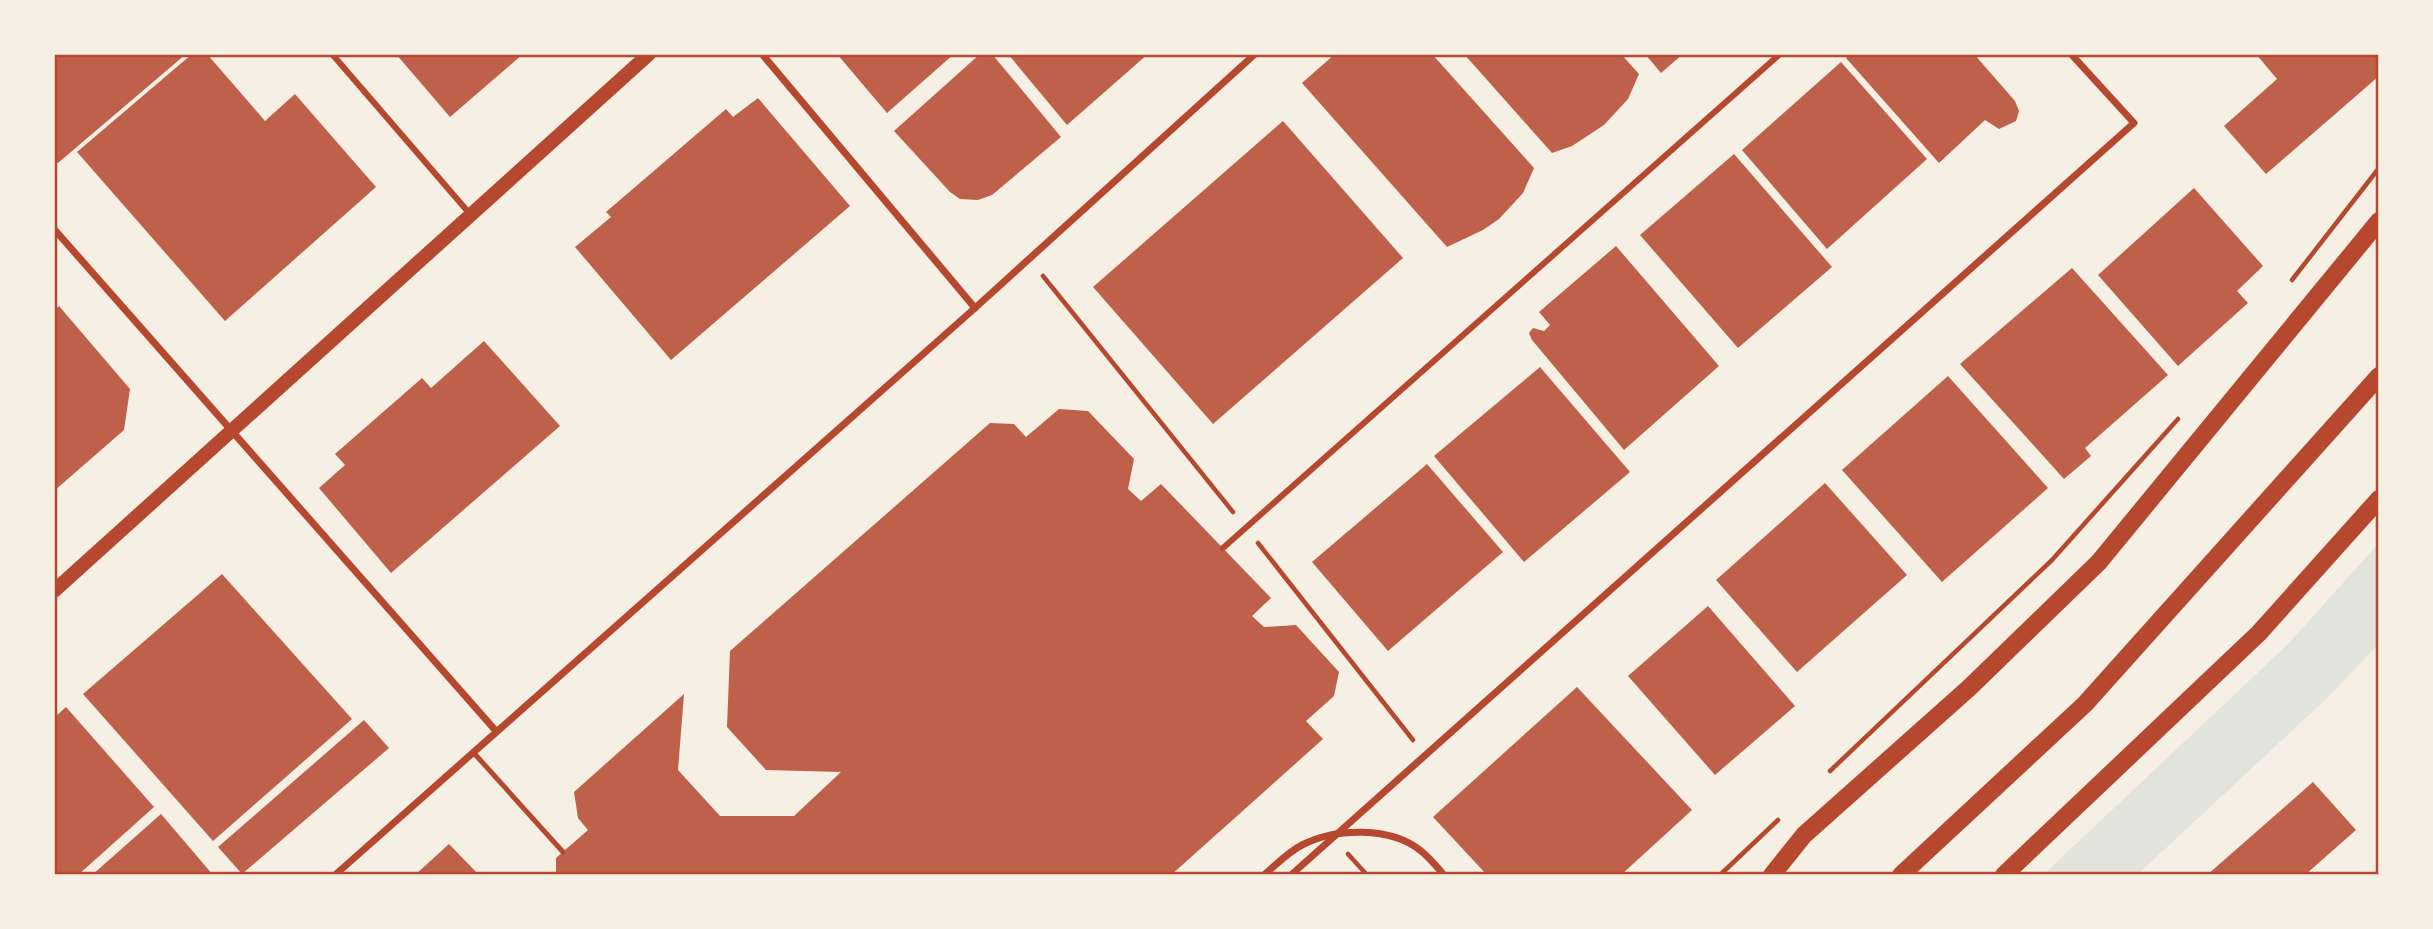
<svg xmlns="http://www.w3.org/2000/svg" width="2433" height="929" viewBox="0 0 2433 929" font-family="'Titillium Web',sans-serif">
  <rect width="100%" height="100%" fill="#f6efe4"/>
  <path fill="#e2e4dc" d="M 2379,543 L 2379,644 L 2324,701 L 2137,875 L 2043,875 L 2288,644 Z"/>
  <g fill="#bf614a">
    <path d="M 54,54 L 186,54 L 58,163 L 54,159 Z"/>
    <path d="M 192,54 L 207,54 L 265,121 L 295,94 L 376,187 L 225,321 L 77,152 Z"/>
    <path d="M 396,54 L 523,54 L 450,117 Z"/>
    <path d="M 837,54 L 954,54 L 887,113 Z"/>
    <path d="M 980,54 L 992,54 L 1061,137 L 992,195 L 978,200 L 960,199 L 950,192 L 894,131 Z"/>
    <path d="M 1008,54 L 1148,54 L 1067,125 Z"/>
    <path d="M 1335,54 L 1432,54 L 1534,168 L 1523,193 L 1499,219 L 1483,230 L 1447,247 L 1302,83 Z"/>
    <path d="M 1464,54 L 1621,54 L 1639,74 L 1628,99 L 1604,125 L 1572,146 L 1552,153 Z"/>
    <path d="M 1645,54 L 1683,54 L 1661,73 Z"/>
    <path d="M 1849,54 L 1974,54 L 2015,101 L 2019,111 L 2016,121 L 1999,129 L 1985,120 L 1939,163 L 1846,58 Z"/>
    <path d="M 2256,54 L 2379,54 L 2379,76 L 2266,174 L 2224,126 L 2277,79 Z"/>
    <path d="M 1841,62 L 1927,159 L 1827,249 L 1742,150 Z"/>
    <path d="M 758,98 L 850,206 L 671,360 L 575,247 L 611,217 L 606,212 L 726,109 L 733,117 Z"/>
    <path d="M 1283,121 L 1403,258 L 1213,424 L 1093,287 Z"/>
    <path d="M 1734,154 L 1832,267 L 1738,348 L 1640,235 Z"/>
    <path d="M 2194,188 L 2263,266 L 2237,291 L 2248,303 L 2178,366 L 2098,275 Z"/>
    <path d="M 1616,246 L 1719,366 L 1624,450 L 1532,340 L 1529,333 L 1533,328 L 1544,331 L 1550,325 L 1539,312 Z"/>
    <path d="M 2072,268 L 2168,375 L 2085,448 L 2091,456 L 2064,479 L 1960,364 Z"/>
    <path d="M 59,306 L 130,389 L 124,430 L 54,491 L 54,310 Z"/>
    <path d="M 484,341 L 560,426 L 391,573 L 319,488 L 345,465 L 335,454 L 422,378 L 431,388 Z"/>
    <path d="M 1540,367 L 1630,472 L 1524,562 L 1434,456 Z"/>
    <path d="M 1948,376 L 2048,488 L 1942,582 L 1842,470 Z"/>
    <path d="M 1059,409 L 1088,411 L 1134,459 L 1128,489 L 1141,501 L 1161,484 L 1271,598 L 1252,616 L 1264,627 L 1296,625 L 1339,672 L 1334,696 L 1306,721 L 1323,739 L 1171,875 L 556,875 L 556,858 L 588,830 L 578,818 L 574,792 L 684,694 L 678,770 L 720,816 L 794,816 L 841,772 L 766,770 L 727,727 L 730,651 L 990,423 L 1014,424 L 1026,437 Z"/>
    <path d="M 1427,464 L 1503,552 L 1388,651 L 1312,562 Z"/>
    <path d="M 1825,483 L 1907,575 L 1797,672 L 1716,580 Z"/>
    <path d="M 222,574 L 352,719 L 213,841 L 83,694 Z"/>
    <path d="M 1708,606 L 1795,706 L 1715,775 L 1628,676 Z"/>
    <path d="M 1577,687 L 1692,810 L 1621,875 L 1487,875 L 1433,817 Z"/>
    <path d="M 66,707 L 154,807 L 78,875 L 54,875 L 54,718 Z"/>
    <path d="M 364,720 L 389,748 L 242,874 L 218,847 Z"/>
    <path d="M 2313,782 L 2356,830 L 2305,875 L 2207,875 Z"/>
    <path d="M 161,814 L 213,875 L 92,875 Z"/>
    <path d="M 449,844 L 479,875 L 415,875 Z"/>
  </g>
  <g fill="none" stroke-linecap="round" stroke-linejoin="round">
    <g stroke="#b5482f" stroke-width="4.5">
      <path d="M 1043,276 L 1233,512"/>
      <path d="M 2292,280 L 2379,168"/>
      <path d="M 1258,543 L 1413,740"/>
      <path d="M 1830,771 L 2052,560 L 2178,419"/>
      <path d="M 1348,854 L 1367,875"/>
      <path d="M 1720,875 L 1778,820"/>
    </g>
    <path stroke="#b5482f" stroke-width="5" d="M 473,752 L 563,852"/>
    <g stroke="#b5482f" stroke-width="6">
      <path d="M 332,54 L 470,214"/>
      <path d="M 1223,548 L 1780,54"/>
    </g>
    <g stroke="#b5482f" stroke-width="7">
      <path d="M 762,54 L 975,308"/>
      <path d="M 54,229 L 496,731"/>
      <path d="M 335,875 L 975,308 L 1255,54"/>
      <path d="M 1264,875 C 1276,865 1288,852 1302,845 C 1335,828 1391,826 1421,851 C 1430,858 1437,867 1444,875"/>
      <path d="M 1291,875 L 2134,123 L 2071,54"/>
    </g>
    <path stroke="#b5482f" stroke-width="14" d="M 54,591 L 649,54"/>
    <g stroke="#b5482f" stroke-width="18">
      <path d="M 1772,875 L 1804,835 L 1969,688 L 2099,562 L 2379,221"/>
      <path d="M 1901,875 L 2085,704 L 2379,376"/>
      <path d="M 2004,875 L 2259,633 L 2379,499"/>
    </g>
  </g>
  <rect width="2433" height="929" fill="none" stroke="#f6efe4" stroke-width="112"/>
  <rect x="56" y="56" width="2321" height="817" fill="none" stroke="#b5482f" stroke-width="2.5"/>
</svg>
